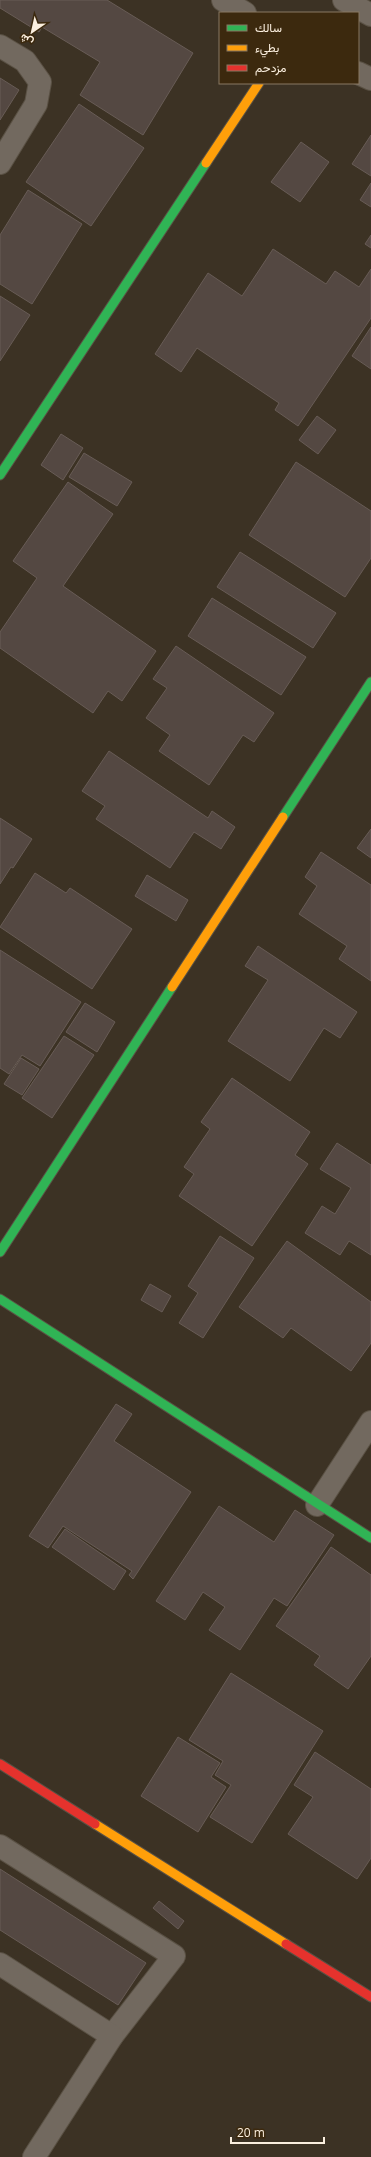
<svg xmlns="http://www.w3.org/2000/svg" width="371" height="2157" viewBox="0 0 371 2157" font-family="'Open Sans',Vazirmatn,sans-serif">
  <rect width="100%" height="100%" fill="#3c3224"/>
  <g fill="#544842" stroke="#685c56">
    <path d="M 0,0 L 107,0 L 193,53 L 143,135 L 80,95 L 100,62 L 42,27 L 39,32 L 0,8 Z"/>
    <path d="M 0,78 L 19,90 L 0,120 Z"/>
    <path d="M 79,104 L 144,148 L 91,226 L 26,182 Z"/>
    <path d="M 371,135 L 371,176 L 352,164 Z"/>
    <path d="M 301,142 L 329,162 L 300,202 L 271,182 Z"/>
    <path d="M 371,183 L 371,207 L 360,200 Z"/>
    <path d="M 28,190 L 82,224 L 32,304 L 0,284 L 0,235 Z"/>
    <path d="M 371,235 L 371,248 L 365,244 Z"/>
    <path d="M 273,249 L 326,284 L 335,271 L 359,287 L 371,269 L 371,318 L 298,426 L 275,410 L 279,403 L 197,348 L 181,372 L 155,354 L 208,273 L 242,296 Z"/>
    <path d="M 0,296 L 30,315 L 0,361 Z"/>
    <path d="M 371,327 L 371,369 L 352,356 Z"/>
    <path d="M 317,416 L 336,430 L 318,454 L 299,440 Z"/>
    <path d="M 61,434 L 83,448 L 63,480 L 41,465 Z"/>
    <path d="M 84,453 L 132,482 L 117,506 L 69,477 Z"/>
    <path d="M 296,462 L 371,511 L 371,558 L 345,597 L 249,535 Z"/>
    <path d="M 68,482 L 113,514 L 63,586 L 156,651 L 122,701 L 108,691 L 93,713 L 0,648 L 0,632 L 37,578 L 13,561 Z"/>
    <path d="M 240,552 L 336,613 L 313,648 L 217,587 Z"/>
    <path d="M 212,598 L 306,657 L 281,695 L 188,636 Z"/>
    <path d="M 176,646 L 274,713 L 254,742 L 243,735 L 209,785 L 159,751 L 170,735 L 146,718 L 167,688 L 153,679 Z"/>
    <path d="M 109,751 L 208,818 L 212,811 L 235,827 L 221,849 L 194,832 L 170,868 L 96,819 L 105,806 L 82,791 Z"/>
    <path d="M 0,818 L 32,839 L 13,868 L 11,867 L 0,884 Z"/>
    <path d="M 371,829 L 371,858 L 357,848 Z"/>
    <path d="M 321,852 L 371,885 L 371,981 L 339,959 L 347,946 L 299,914 L 317,886 L 305,877 Z"/>
    <path d="M 35,873 L 66,893 L 70,888 L 132,929 L 92,989 L 0,927 Z"/>
    <path d="M 147,875 L 188,900 L 176,921 L 135,896 Z"/>
    <path d="M 258,946 L 357,1012 L 340,1038 L 324,1028 L 290,1081 L 228,1041 L 268,980 L 245,966 Z"/>
    <path d="M 0,950 L 81,1002 L 40,1066 L 22,1055 L 9,1074 L 0,1068 Z"/>
    <path d="M 85,1003 L 115,1022 L 97,1052 L 66,1032 Z"/>
    <path d="M 64,1036 L 94,1055 L 52,1118 L 22,1098 Z"/>
    <path d="M 21,1058 L 39,1069 L 22,1095 L 4,1084 Z"/>
    <path d="M 232,1078 L 310,1132 L 295,1155 L 308,1164 L 252,1246 L 179,1196 L 194,1174 L 184,1167 L 210,1129 L 201,1122 Z"/>
    <path d="M 337,1143 L 371,1165 L 371,1255 L 349,1241 L 340,1255 L 305,1233 L 322,1206 L 335,1214 L 351,1188 L 320,1169 Z"/>
    <path d="M 220,1236 L 254,1258 L 203,1338 L 179,1323 L 198,1293 L 188,1286 Z"/>
    <path d="M 287,1241 L 371,1302 L 371,1343 L 351,1371 L 291,1328 L 283,1338 L 239,1307 Z"/>
    <path d="M 150,1284 L 171,1296 L 162,1312 L 141,1300 Z"/>
    <path d="M 116,1404 L 132,1414 L 114,1441 L 191,1492 L 133,1579 L 129,1575 L 132,1571 L 63,1526 L 48,1548 L 29,1536 Z"/>
    <path d="M 219,1506 L 274,1542 L 295,1510 L 334,1535 L 287,1606 L 274,1598 L 240,1650 L 209,1630 L 225,1607 L 203,1592 L 185,1620 L 156,1601 Z"/>
    <path d="M 65,1529 L 126,1571 L 114,1590 L 52,1547 Z"/>
    <path d="M 331,1547 L 371,1575 L 371,1656 L 348,1689 L 314,1665 L 320,1656 L 276,1626 Z"/>
    <path d="M 231,1673 L 323,1731 L 252,1843 L 210,1817 L 231,1785 L 215,1775 L 223,1761 L 189,1740 Z"/>
    <path d="M 178,1737 L 220,1763 L 211,1777 L 226,1787 L 198,1832 L 141,1796 Z"/>
    <path d="M 315,1752 L 371,1789 L 371,1858 L 357,1879 L 288,1834 L 313,1797 L 294,1785 Z"/>
    <path d="M 0,1869 L 146,1963 L 118,2005 L 0,1930 Z"/>
    <path d="M 159,1901 L 184,1921 L 178,1929 L 153,1908 Z"/>
  </g>
  <g fill="none" stroke-linecap="round" stroke-linejoin="round">
    <defs>
      <g id="street">
        <path d="M 223,0 L 245,13"/>
        <path d="M 344,0 L 371,15"/>
        <path d="M 0,46 L 25,61 L 40,82 L 36,104 L 0,163"/>
        <path d="M 358,73 L 371,79"/>
        <path d="M 317,1505 L 371,1422"/>
        <path d="M 0,1846 L 174,1956 L 112,2036"/>
        <path d="M 0,1964 L 112,2036 L 34,2157"/>
      </g>
      <g id="fast">
        <path d="M 0,475 L 206,163"/>
        <path d="M 283,817 L 371,682"/>
        <path d="M 0,1252 L 172,987"/>
        <path d="M 0,1299 L 371,1538"/>
      </g>
      <g id="slow">
        <path d="M 206,163 L 259,83"/>
        <path d="M 172,987 L 283,817"/>
        <path d="M 95,1824 L 286,1944"/>
      </g>
      <g id="jam">
        <path d="M 0,1764 L 95,1824"/>
        <path d="M 286,1944 L 371,1997"/>
      </g>
    </defs>
    <use href="#street" stroke="#5a5144" stroke-width="24"/>
    <use href="#fast" stroke="#5a5144" stroke-width="11"/>
    <use href="#slow" stroke="#5a5144" stroke-width="11"/>
    <use href="#jam" stroke="#5a5144" stroke-width="11"/>
    <use href="#street" stroke="#72695f" stroke-width="22"/>
    <use href="#fast" stroke="#30b455" stroke-width="9"/>
    <use href="#slow" stroke="#ff9f0a" stroke-width="9"/>
    <use href="#jam" stroke="#e5322d" stroke-width="9"/>
  </g>
  <rect x="219" y="12" width="140" height="72" fill="#3c290e" stroke="#887862"/>
  <rect x="227" y="25" width="20" height="6" fill="#30b455" stroke="#887862"/>
  <text x="255" y="32" font-size="12" fill="#fbefdf">سالك</text>
  <rect x="227" y="45" width="20" height="6" fill="#ff9f0a" stroke="#887862"/>
  <text x="255" y="52" font-size="12" fill="#fbefdf">بطيء</text>
  <rect x="227" y="65" width="20" height="6" fill="#e5322d" stroke="#887862"/>
  <text x="255" y="72" font-size="12" fill="#fbefdf">مزدحم</text>
  <g transform="translate(32 32) rotate(214)" stroke="#3c290e" stroke-width="3" paint-order="stroke">
  <path d="M0-3L7 15L0 10L-7 15Z" fill="#fbefdf"/>
  <text y="-6" font-size="11" font-weight="bold" text-anchor="middle" fill="#fbefdf">ش</text>
  </g>
  <path d="M231 2137v6h93v-6" fill="none" stroke="#fbefdf" stroke-width="2"/>
  <text x="237" y="2137" font-size="12" fill="#fbefdf" stroke="#3c290e" stroke-width="3" paint-order="stroke">20 m</text>
</svg>
